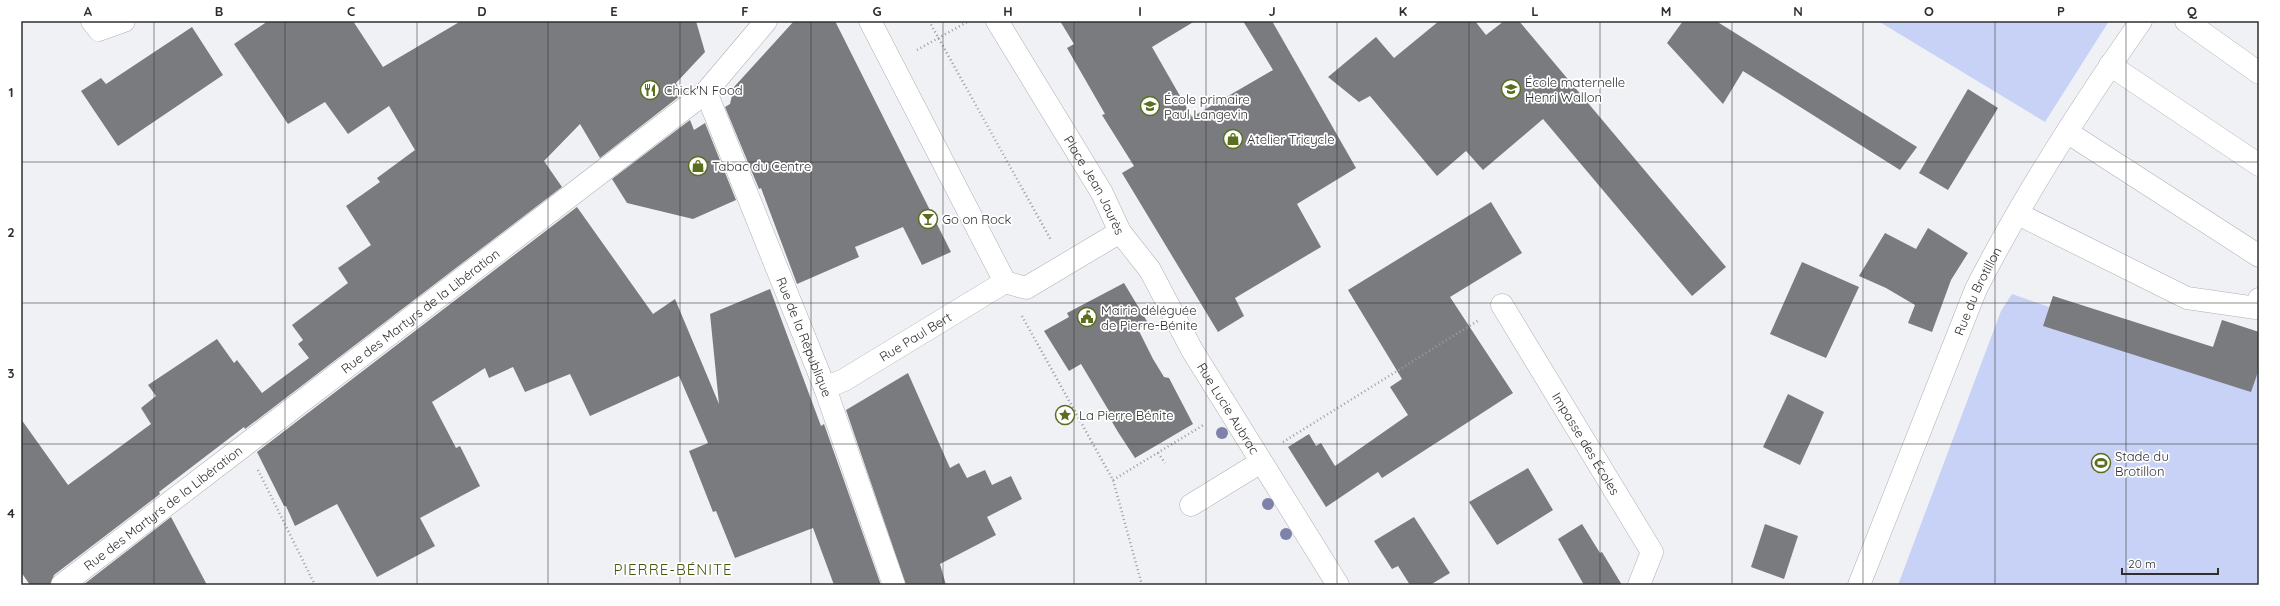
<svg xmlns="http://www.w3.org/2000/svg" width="2280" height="606" viewBox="0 0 2280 606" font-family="Quicksand,sans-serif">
  <rect width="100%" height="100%" fill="#eff1f5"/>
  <g fill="#c8d2f6">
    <path d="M 1878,21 L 2109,21 L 2045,122 Z"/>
    <path d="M 2012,294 L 2049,307 L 2053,296 L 2213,347 L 2222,320 L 2259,332 L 2259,585 L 1898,585 L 2001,311 Z"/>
  </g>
  <g fill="#7a7b7f">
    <path d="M 268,21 L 353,21 L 383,67 L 461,21 L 696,21 L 705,52 L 676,83 L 681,95 L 600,158 L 580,124 L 544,161 L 562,187 L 245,429 L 244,427 L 159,492 L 160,494 L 54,575 L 50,585 L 30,585 L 21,572 L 21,419 L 68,485 L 151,424 L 141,408 L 156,396 L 148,385 L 217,339 L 234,363 L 237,360 L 262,393 L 309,358 L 298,344 L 303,340 L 292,325 L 348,283 L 338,268 L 371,245 L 346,206 L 380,182 L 377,178 L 415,150 L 389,106 L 348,134 L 325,102 L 288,124 L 234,44 Z"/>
    <path d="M 794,21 L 835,21 L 951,252 L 922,265 L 903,227 L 855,247 L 859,257 L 797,284 L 761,188 L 759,189 L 725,107 L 730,104 L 734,87 Z"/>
    <path d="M 1060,21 L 1195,21 L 1152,47 L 1192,117 L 1273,70 L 1243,21 L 1272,21 L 1356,168 L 1297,204 L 1321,247 L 1235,298 L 1244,316 L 1218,332 L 1122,173 L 1134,166 L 1102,115 L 1105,114 L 1067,48 L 1074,44 Z"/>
    <path d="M 1439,21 L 1475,21 L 1486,35 L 1504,21 L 1519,21 L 1726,267 L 1692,296 L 1543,119 L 1483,170 L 1466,151 L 1437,176 L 1370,96 L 1359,102 L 1328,77 L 1376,37 L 1394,58 Z"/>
    <path d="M 1683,21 L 1716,21 L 1917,147 L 1900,170 L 1743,71 L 1723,104 L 1667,43 Z"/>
    <path d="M 192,27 L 223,75 L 118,146 L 81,91 L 101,78 L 106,84 Z"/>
    <path d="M 1968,89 L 1998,108 L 1948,190 L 1919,173 Z"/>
    <path d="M 690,120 L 694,130 L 705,123 L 736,200 L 693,219 L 627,203 L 612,179 Z"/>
    <path d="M 1491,202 L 1522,253 L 1450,297 L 1513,393 L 1382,478 L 1378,472 L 1326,507 L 1288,447 L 1309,434 L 1316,446 L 1321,443 L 1335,466 L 1408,415 L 1390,387 L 1402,379 L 1348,290 Z"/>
    <path d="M 577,207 L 653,314 L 675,299 L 719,404 L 710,314 L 770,289 L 821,426 L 824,424 L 881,585 L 834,585 L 813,528 L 735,558 L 716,511 L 713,512 L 689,451 L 708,443 L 679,376 L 590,416 L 570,374 L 525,392 L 513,367 L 489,378 L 485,368 L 432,402 L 456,448 L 460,446 L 480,486 L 420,518 L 435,546 L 377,577 L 337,504 L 295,526 L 286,506 L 284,506 L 257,452 Z"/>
    <path d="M 1928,228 L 1968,253 L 1951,280 L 1932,332 L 1908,323 L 1915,305 L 1886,288 L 1859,276 L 1885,233 L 1916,249 Z"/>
    <path d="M 1802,262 L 1859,287 L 1826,358 L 1770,334 Z"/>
    <path d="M 1124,283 L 1148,323 L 1138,329 L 1153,359 L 1164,377 L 1169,378 L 1193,424 L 1135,458 L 1118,432 L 1108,415 L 1109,411 L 1081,364 L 1069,371 L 1044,331 L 1069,317 L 1067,313 Z"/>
    <path d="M 2053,296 L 2213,347 L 2222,320 L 2259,332 L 2259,369 L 2251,392 L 2043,326 Z"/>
    <path d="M 908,373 L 950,468 L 959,463 L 967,478 L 985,470 L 992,485 L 1011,476 L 1022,499 L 987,517 L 996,535 L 940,564 L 946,585 L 906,585 L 846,410 Z"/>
    <path d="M 1788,394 L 1824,412 L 1800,465 L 1763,447 Z"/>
    <path d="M 1528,468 L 1553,510 L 1497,545 L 1469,502 Z"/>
    <path d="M 171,517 L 207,585 L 83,585 Z"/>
    <path d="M 1414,517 L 1450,573 L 1430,585 L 1410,585 L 1398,566 L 1392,569 L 1374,541 Z"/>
    <path d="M 1582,524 L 1600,553 L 1602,552 L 1622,585 L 1584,585 L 1558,539 Z"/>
    <path d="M 1765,524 L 1798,536 L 1784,579 L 1751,567 Z"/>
  </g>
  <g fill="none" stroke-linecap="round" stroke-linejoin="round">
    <defs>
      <g id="minor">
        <path d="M 92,21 L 99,30 L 124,21"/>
        <path d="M 870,21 L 1005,282 L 1026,288 L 1120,232"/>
        <path id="s1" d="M 997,21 L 1102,193 L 1120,232 L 1150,270 L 1192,350 L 1338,585"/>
        <path d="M 2186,21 L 2259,73"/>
        <path d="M 2110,65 L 2259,165"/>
        <path id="s2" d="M 706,92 L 825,388 L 894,585"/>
        <path d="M 2067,132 L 2259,256"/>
        <path d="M 2018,214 L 2187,298 L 2256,308 L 2259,299"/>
        <path id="s3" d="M 1502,305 L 1652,552 L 1639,585"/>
        <path id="s4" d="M 825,388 L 844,380 L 1005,282"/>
        <path d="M 1191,505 L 1261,462"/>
        <path id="s5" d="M 62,585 L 706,92 L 766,21"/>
        <path id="s6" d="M 1859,585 L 1976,289 C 2024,195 2081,107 2141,21"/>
      </g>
    </defs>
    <use href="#minor" stroke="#afb0b4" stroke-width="23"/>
    <g stroke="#9b9da0" stroke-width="2.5" stroke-dasharray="1 3" stroke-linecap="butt">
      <path d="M 929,21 L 1051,240"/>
      <path d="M 917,50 L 969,21"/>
      <path d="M 1022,316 L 1113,480 L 1142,585"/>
      <path d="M 1283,442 L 1479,320"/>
      <path d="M 1158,453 L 1165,463"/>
      <path d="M 258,470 L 315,585"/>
      <path d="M 1113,480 L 1205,424"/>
    </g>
    <use href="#minor" stroke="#fff" stroke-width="22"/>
  </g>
  <g fill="#7e82aa">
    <circle cx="1222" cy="433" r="6"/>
    <circle cx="1268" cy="504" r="6"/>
    <circle cx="1286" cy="534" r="6"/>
  </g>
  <path fill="none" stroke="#2f2f31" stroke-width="1" stroke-opacity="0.55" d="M 154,21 L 154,585M 285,21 L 285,585M 417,21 L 417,585M 548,21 L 548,585M 680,21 L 680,585M 811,21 L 811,585M 943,21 L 943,585M 1074,21 L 1074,585M 1206,21 L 1206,585M 1337,21 L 1337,585M 1469,21 L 1469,585M 1600,21 L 1600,585M 1732,21 L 1732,585M 1863,21 L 1863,585M 1995,21 L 1995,585M 2126,21 L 2126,585M 21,162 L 2259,162M 21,303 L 2259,303M 21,444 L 2259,444"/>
  <defs>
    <symbol id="school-ring" viewBox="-11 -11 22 22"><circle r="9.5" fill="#fff" stroke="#596f1f" stroke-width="1.5"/><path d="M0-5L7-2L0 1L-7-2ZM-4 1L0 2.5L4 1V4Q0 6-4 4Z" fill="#596f1f"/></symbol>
    <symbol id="restaurant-ring" viewBox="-11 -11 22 22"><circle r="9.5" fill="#fff" stroke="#596f1f" stroke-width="1.5"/><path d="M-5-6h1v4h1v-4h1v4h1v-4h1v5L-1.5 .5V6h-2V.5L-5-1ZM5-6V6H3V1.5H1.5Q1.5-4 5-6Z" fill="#596f1f"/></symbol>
    <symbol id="shop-ring" viewBox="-11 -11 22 22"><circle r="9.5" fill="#fff" stroke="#596f1f" stroke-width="1.5"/><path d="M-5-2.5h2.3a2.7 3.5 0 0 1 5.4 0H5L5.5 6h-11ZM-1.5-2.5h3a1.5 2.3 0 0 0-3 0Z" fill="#596f1f"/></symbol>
    <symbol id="bar-ring" viewBox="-11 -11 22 22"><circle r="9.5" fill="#fff" stroke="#596f1f" stroke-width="1.5"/><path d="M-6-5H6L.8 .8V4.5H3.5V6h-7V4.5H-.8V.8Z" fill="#596f1f"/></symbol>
    <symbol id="civic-ring" viewBox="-11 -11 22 22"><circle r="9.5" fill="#fff" stroke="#596f1f" stroke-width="1.5"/><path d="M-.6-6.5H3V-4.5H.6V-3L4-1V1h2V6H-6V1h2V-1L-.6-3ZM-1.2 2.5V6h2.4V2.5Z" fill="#596f1f"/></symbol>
    <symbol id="sight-ring" viewBox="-11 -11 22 22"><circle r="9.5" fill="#fff" stroke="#596f1f" stroke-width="1.5"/><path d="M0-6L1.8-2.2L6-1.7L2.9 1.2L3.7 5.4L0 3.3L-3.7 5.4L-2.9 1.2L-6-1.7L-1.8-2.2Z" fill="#596f1f"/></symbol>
    <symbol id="stadium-ring" viewBox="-11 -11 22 22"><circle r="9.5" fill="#fff" stroke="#596f1f" stroke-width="1.5"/><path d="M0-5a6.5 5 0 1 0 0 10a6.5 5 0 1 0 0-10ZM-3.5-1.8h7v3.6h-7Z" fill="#596f1f"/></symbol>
  </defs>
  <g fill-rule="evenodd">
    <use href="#school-ring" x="1500" y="78" width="22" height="22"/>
    <use href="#restaurant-ring" x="639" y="79" width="22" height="22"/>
    <use href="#school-ring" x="1139" y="95" width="22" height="22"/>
    <use href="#shop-ring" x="1222" y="128" width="22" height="22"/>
    <use href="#shop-ring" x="687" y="155" width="22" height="22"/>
    <use href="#bar-ring" x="917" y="208" width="22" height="22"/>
    <use href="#civic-ring" x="1076" y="306" width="22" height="22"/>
    <use href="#sight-ring" x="1054" y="404" width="22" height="22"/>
    <use href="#stadium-ring" x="2090" y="452" width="22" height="22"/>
  </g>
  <g text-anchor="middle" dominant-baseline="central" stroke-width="3.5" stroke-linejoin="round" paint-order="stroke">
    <g font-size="13" fill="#2f2f31" stroke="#fff" text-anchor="start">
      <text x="1525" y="82">École maternelle<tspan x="1525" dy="15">Henri Wallon</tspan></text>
      <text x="664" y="90">Chick'N Food</text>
      <text x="1164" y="99">École primaire<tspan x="1164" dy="15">Paul Langevin</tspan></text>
      <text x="1247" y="139">Atelier Tricycle</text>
      <text x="712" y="166">Tabac du Centre</text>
      <text x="942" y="219">Go on Rock</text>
      <text x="1101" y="310">Mairie déléguée<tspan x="1101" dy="15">de Pierre-Bénite</tspan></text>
      <text x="1079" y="415">La Pierre Bénite</text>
      <text x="2115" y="456">Stade du<tspan x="2115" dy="15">Brotillon</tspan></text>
    </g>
    <g font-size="13" fill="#2f2f31" stroke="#fff">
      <text stroke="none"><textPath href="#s1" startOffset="191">Place Jean Jaurès</textPath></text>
      <text stroke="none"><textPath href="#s6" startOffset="317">Rue du Brotillon</textPath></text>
      <text stroke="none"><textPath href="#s5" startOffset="451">Rue des Martyrs de la Libération</textPath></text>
      <text stroke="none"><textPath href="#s2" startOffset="264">Rue de la République</textPath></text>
      <text stroke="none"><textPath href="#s4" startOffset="104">Rue Paul Bert</textPath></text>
      <text stroke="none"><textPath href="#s1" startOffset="452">Rue Lucie Aubrac</textPath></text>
      <text stroke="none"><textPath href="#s3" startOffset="162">Impasse des Écoles</textPath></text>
      <text stroke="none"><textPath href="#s5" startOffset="127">Rue des Martyrs de la Libération</textPath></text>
    </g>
    <g font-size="15" letter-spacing="1" fill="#44580b" stroke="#fff">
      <text x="673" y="569">PIERRE-BÉNITE</text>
    </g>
  </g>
  <rect width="2280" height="606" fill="none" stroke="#ffffff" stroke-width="44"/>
  <path d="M2122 568v6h96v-6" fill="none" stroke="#2f2f31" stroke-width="2"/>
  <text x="2128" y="568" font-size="12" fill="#2f2f31" stroke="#ffffff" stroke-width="3" paint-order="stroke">20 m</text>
  <rect x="22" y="22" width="2236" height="562" fill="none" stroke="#2f2f31" stroke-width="1.5"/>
  <g font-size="13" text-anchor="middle" font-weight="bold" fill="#2f2f31">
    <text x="88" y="16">A</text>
    <text x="219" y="16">B</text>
    <text x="351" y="16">C</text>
    <text x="482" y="16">D</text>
    <text x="614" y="16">E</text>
    <text x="745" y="16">F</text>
    <text x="877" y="16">G</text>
    <text x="1008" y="16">H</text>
    <text x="1140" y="16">I</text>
    <text x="1272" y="16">J</text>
    <text x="1403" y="16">K</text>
    <text x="1535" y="16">L</text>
    <text x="1666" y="16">M</text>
    <text x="1798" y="16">N</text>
    <text x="1929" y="16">O</text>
    <text x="2061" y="16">P</text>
    <text x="2192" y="16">Q</text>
    <text x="11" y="97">1</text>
    <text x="11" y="237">2</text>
    <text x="11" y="378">3</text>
    <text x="11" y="518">4</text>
  </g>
</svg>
